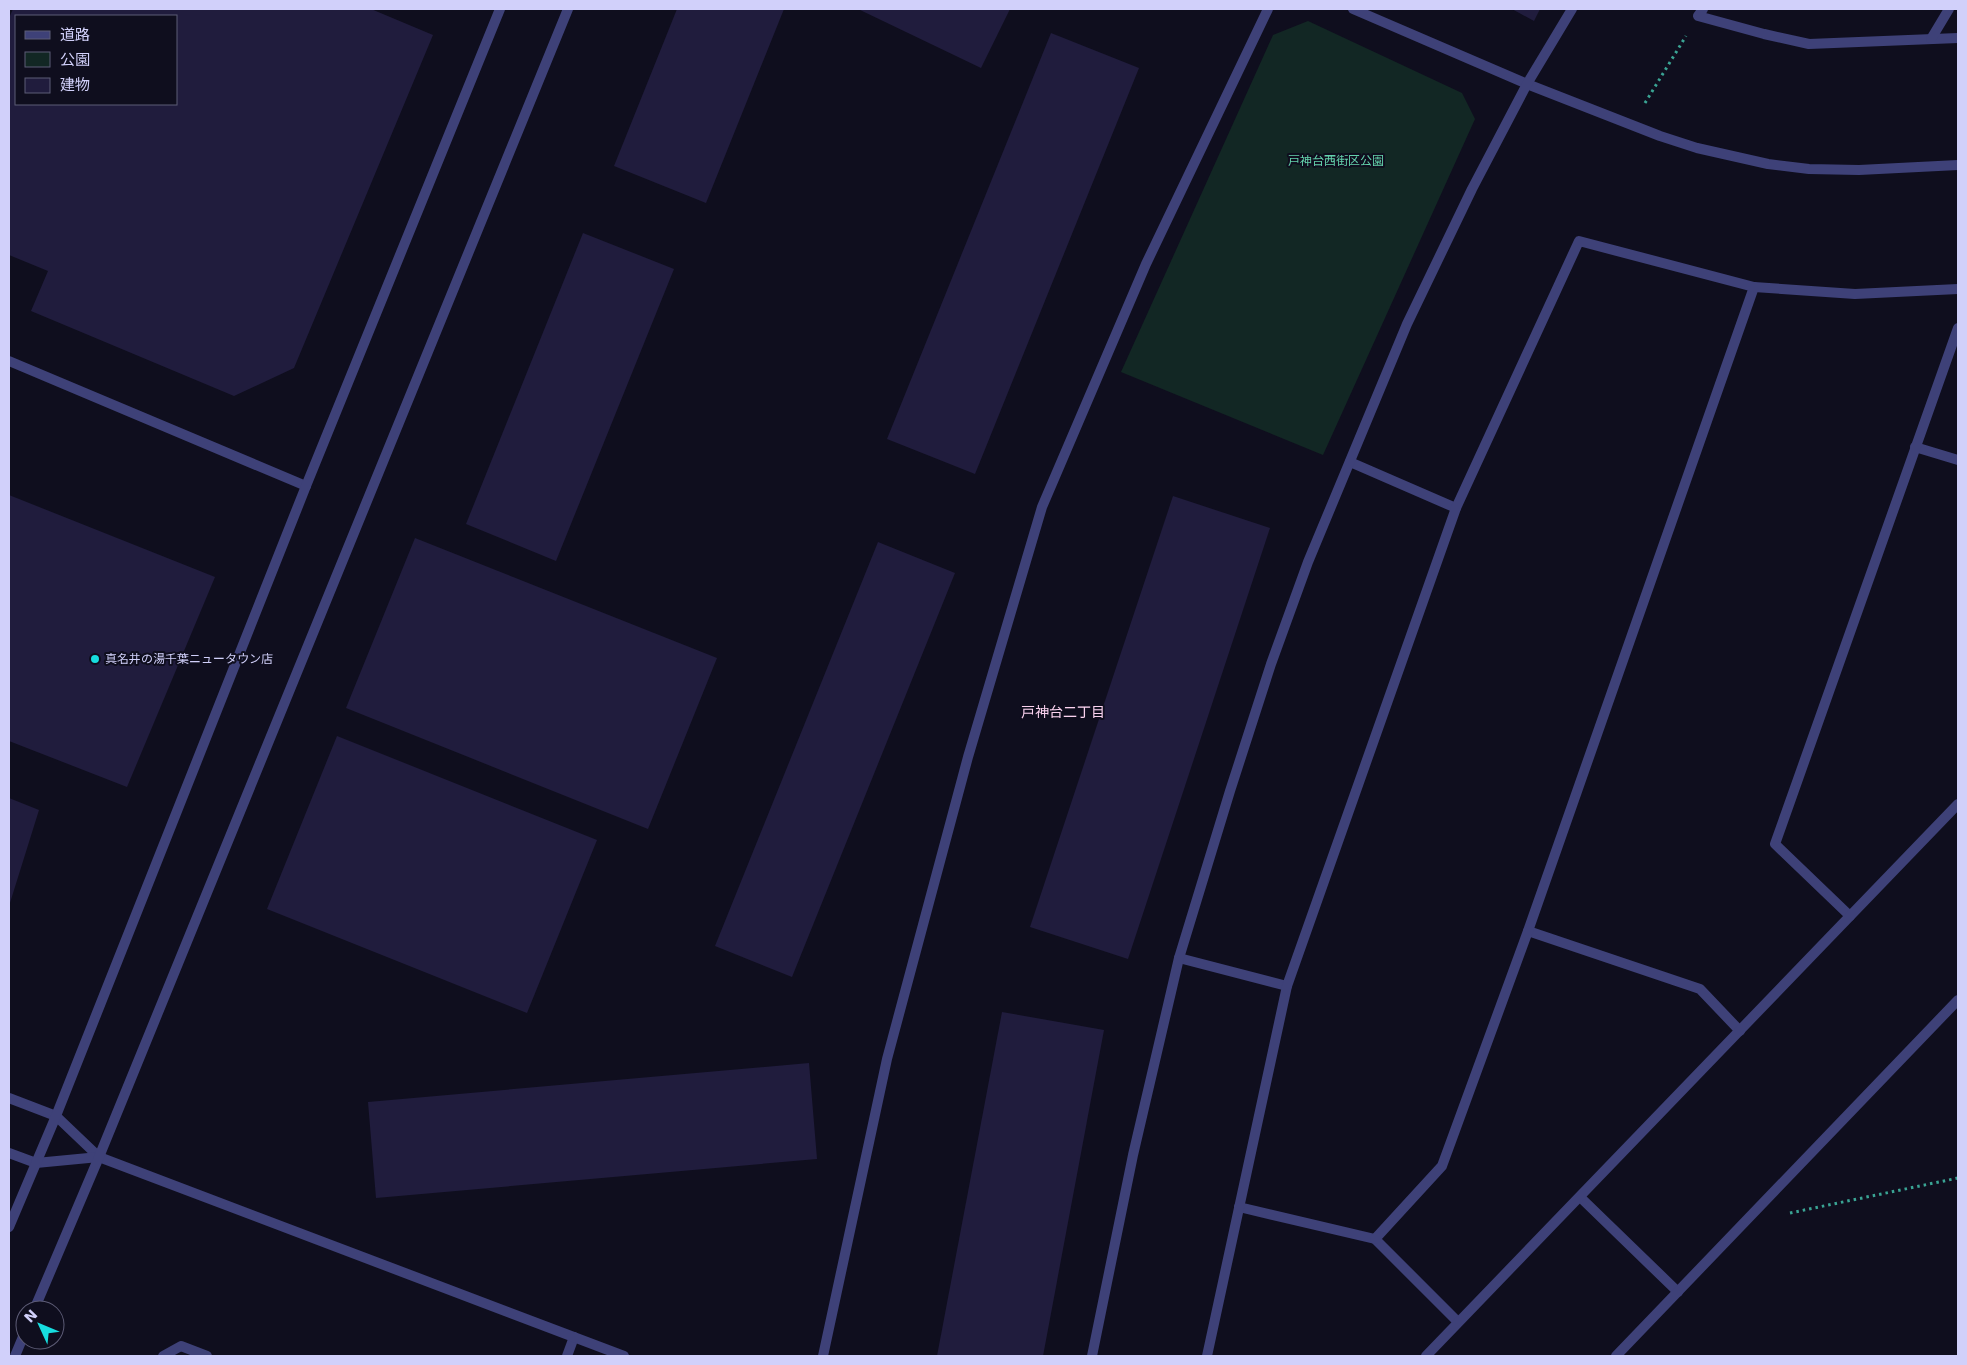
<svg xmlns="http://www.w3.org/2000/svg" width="1967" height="1365" viewBox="0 0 1967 1365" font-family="'DejaVu Sans','Noto Sans JP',sans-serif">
  <rect width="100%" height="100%" fill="#0f0e1e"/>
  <path fill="#122724" d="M 1308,21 L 1462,93 L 1475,119 L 1323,455 L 1121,372 L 1273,35 Z"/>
  <g fill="#201c3d" fill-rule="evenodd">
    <path d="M 13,9 L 371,9 L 433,35 L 294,368 L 234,396 L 31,311 L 48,271 L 9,255 L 9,18 ZM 16,16 L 176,16 L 176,104 L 16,104 Z"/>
    <path d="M 677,9 L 784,9 L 706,203 L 614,166 Z"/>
    <path d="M 858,9 L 1010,9 L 981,68 Z"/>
    <path d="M 1512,9 L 1540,9 L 1534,21 Z"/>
    <path d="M 1051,33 L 1139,68 L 975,474 L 887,439 Z"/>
    <path d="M 583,233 L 674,269 L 556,561 L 466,524 Z"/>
    <path d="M 9,495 L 215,577 L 127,787 L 9,741 Z"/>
    <path d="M 1173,496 L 1270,528 L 1128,959 L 1030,927 Z"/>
    <path d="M 415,538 L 717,658 L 648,829 L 346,708 Z"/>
    <path d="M 878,542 L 955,573 L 792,977 L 715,946 Z"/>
    <path d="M 337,736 L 597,840 L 527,1013 L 267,909 Z"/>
    <path d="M 9,798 L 39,810 L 9,906 Z"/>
    <path d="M 1002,1012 L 1104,1030 L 1043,1356 L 937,1356 Z"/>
    <path d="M 809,1063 L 817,1159 L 376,1198 L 368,1102 Z"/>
  </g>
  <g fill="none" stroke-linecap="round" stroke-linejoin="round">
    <g stroke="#3aa494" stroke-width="3" stroke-dasharray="2.5 4" stroke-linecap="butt">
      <path d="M 1645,103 L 1686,36"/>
      <path d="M 1790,1213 L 1958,1178"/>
    </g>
    <g stroke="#3e4178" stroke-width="10">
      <path d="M 1703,9 L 1698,16 L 1764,34 L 1809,44 L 1958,38"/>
      <path d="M 1931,39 L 1949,9"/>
      <path d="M 9,361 L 306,486"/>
      <path d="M 1915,447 L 1958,460"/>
      <path d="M 1350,462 L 1456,508"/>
      <path d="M 1850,916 L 1775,844 L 1958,328"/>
      <path d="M 1528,931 L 1700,989 L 1740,1031"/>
      <path d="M 1179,958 L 1287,986"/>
      <path d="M 1580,1197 L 1678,1292"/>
      <path d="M 1239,1207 L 1375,1239 L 1458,1322"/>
      <path d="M 1375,1239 L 1442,1166 L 1528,931 L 1754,287"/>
      <path d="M 163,1356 L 181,1346 L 207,1356"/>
      <path d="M 567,1356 L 574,1337"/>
      <path d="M 823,1356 L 887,1059 L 968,757 L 1042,507 L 1146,264 L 1268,9"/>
      <path d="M 1207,1356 L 1287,986 L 1456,508 L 1579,241 L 1754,287 L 1855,294 L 1958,289"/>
      <path d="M 1426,1356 L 1958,804"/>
      <path d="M 1616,1356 L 1958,1000"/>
    </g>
    <g stroke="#3e4178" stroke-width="10">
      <path d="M 1353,9 L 1527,84 L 1660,136 L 1697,148 L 1768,164 L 1809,169 L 1859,170 L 1958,165"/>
      <path d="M 9,1098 L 56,1116 L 99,1157 L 624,1356"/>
      <path d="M 9,1153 L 36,1163 L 99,1157"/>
      <path d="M 9,1227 L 56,1116 L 306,486 L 500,9"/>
      <path d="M 34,1310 L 99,1157 L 568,9"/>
      <path d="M 15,1356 L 25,1332"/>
      <path d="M 1092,1356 L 1133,1155 L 1179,958 L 1230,791 L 1271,664 L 1308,562 L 1407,324 L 1472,189 L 1527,84 L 1572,9"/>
    </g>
  </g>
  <circle fill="#17dddf" stroke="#0f0e1e" stroke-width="2" cx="95" cy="659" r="5"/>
  <g text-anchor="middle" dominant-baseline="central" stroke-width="4" stroke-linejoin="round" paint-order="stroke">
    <g font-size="12" fill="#64d2ac" stroke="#0f0e1e">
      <text x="1336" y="161">戸神台西街区公園</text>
    </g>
    <g font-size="12" fill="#d1d0fa" stroke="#0f0e1e" text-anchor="start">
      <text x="105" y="659">真名井の湯千葉ニュータウン店</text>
    </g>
    <g font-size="14" fill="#fad2ef" stroke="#0f0e1e">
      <text x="1063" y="712">戸神台二丁目</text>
    </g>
  </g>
  <rect width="1967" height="1365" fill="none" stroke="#d1d0fa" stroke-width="20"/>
  <rect x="15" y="15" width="162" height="90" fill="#0f0e1e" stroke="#5d5c76"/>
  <rect x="25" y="31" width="25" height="8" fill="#3e4178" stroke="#5d5c76"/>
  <text x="60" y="40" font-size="15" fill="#d1d0fa">道路</text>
  <rect x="25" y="52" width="25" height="15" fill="#122724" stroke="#5d5c76"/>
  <text x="60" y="65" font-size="15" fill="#d1d0fa">公園</text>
  <rect x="25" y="78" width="25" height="15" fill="#201c3d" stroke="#5d5c76"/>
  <text x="60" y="90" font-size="15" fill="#d1d0fa">建物</text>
  <g transform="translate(40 1325) rotate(314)"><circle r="24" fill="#0f0e1e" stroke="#5d5c76"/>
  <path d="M0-4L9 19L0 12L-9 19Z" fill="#17dddf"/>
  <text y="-8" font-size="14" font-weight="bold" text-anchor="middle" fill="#d1d0fa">N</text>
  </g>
</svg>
